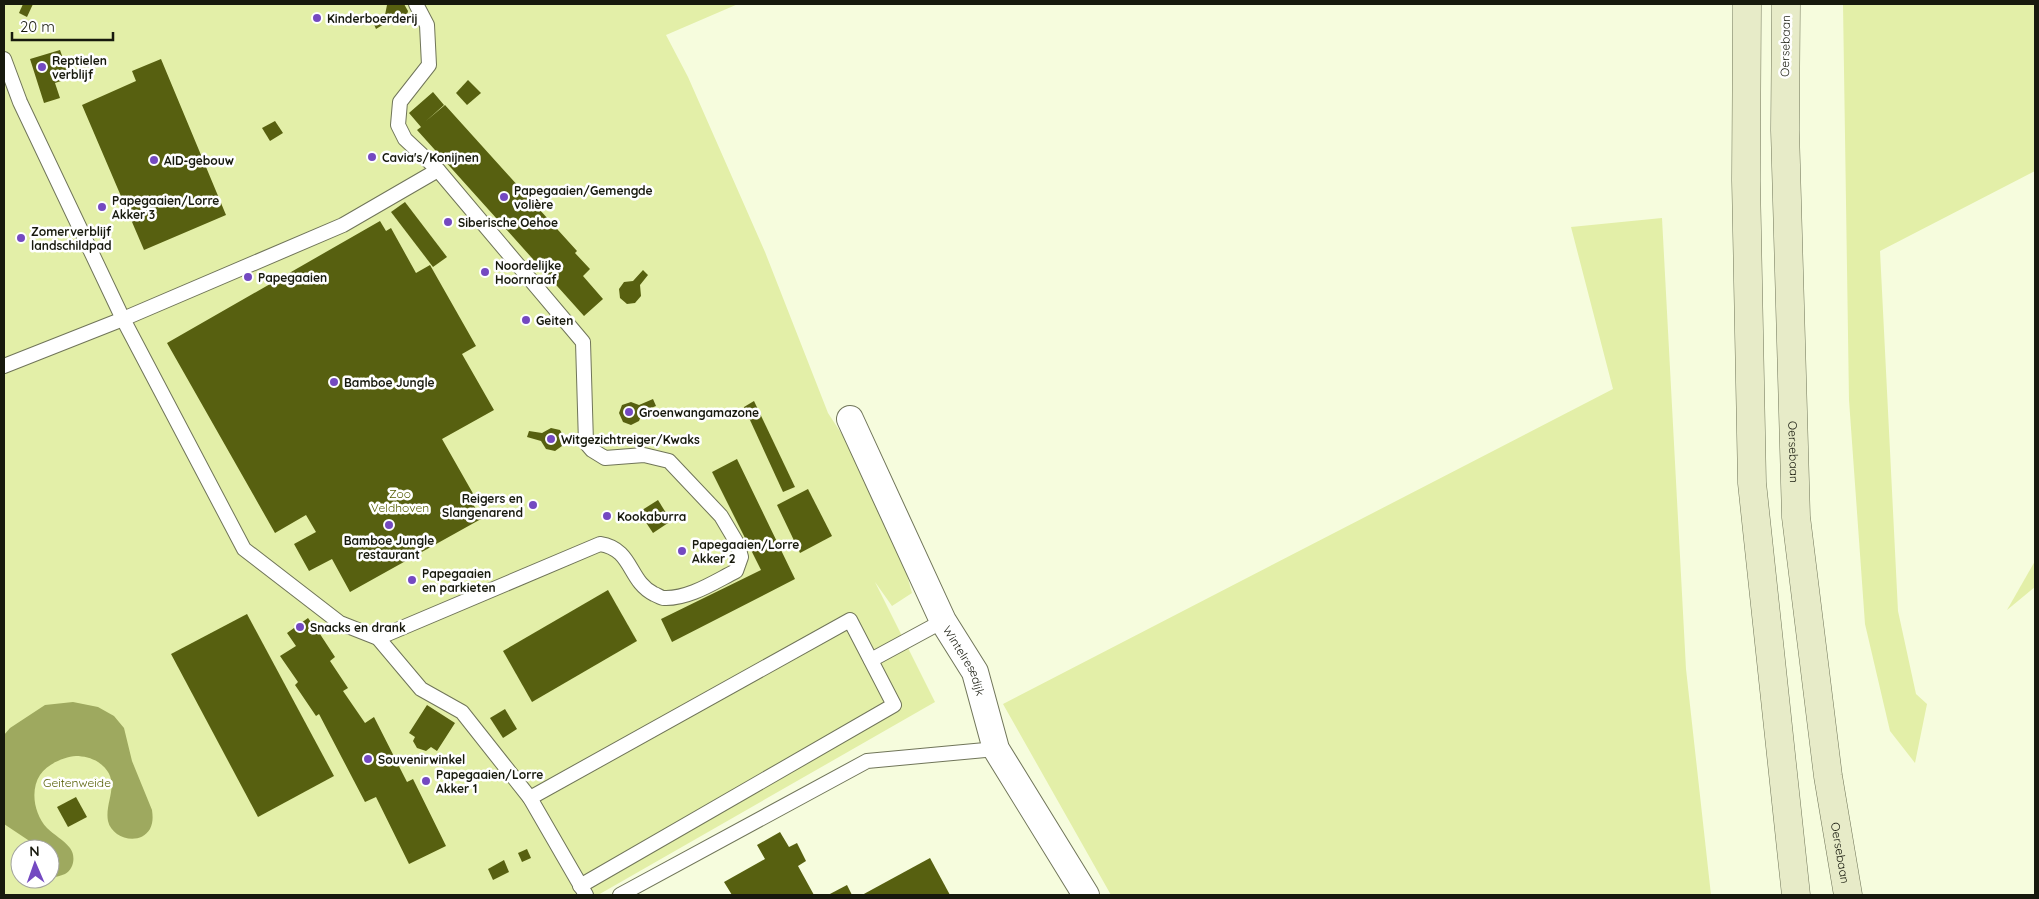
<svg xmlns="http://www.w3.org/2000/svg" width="2039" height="899" viewBox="0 0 2039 899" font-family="Quicksand,sans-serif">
  <rect width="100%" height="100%" fill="#f6fcdd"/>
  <g fill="#e3efa8" fill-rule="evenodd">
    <path d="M 4,4 L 738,4 L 666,35 L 688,77 L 765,252 L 828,413 L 887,503 L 912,593 L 892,606 L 875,582 L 935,702 L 598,895 L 4,895 ZM 20,849 L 50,849 L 50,879 L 20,879 Z"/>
    <path d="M 1843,4 L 2035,4 L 2035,171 L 1880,251 L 1898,611 L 1916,694 L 1927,704 L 1915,763 L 1890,731 L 1865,624 L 1849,400 Z"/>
    <path d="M 1662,218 L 1686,669 L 1711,895 L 1111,895 L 1003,704 L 1613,389 L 1571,227 Z"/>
    <path d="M 2035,561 L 2035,587 L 2007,610 Z"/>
  </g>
  <path fill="#9ea95f" d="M 73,702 L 98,707 L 114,716 L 124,728 L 132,761 L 152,810 C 153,817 153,823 150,829 C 140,846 112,839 108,821 C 104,800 124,780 98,762 C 92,758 83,756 76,756 C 64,757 47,764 40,775 C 30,790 34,814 47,828 C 54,835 64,840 70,848 C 76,856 74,869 65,874 C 61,876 54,877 50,878 L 50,849 L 35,849 L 28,840 L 4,824 L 4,735 L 10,728 L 45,705 Z"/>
  <g fill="#576010">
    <path d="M 23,4 L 33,4 L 27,17 L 19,13 Z"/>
    <path d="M 390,4 L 404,4 L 408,11 L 406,19 L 398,23 L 389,21 L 376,29 L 373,22 L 385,15 L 387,5 Z"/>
    <path d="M 60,50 L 70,78 L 55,83 L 60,98 L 44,103 L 30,59 Z"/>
    <path d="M 161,59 L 226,215 L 144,250 L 82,105 L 136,81 L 132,71 Z"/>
    <path d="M 468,80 L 481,93 L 467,105 L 456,93 Z"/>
    <path d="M 433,92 L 444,105 L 426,121 L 445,105 L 577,251 L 575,253 L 590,269 L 583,276 L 603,299 L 584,316 L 417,130 L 421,127 L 409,113 Z"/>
    <path d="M 275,121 L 283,133 L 270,141 L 262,128 Z"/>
    <path d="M 405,202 L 447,257 L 433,267 L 391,212 Z"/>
    <path d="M 380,221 L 386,231 L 391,228 L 416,273 L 430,265 L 476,346 L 462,354 L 494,410 L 442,439 L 475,497 L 471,500 L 481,519 L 350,592 L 332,559 L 309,571 L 294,544 L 316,532 L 306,515 L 275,533 L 167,343 Z"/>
    <path d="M 643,270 L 648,275 L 640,285 L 641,296 L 635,303 L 627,304 L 620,298 L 619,289 L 624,282 L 633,281 Z"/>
    <path d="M 653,399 L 656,406 L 643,411 L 639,421 L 631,425 L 623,422 L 619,413 L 622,405 L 631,402 L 639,405 Z"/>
    <path d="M 754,401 L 795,487 L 783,492 L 744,407 Z"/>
    <path d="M 551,428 L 560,430 L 564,437 L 562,446 L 555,451 L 546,449 L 541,441 L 527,437 L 529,431 L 542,433 Z"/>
    <path d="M 737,459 L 795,579 L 672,642 L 661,619 L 761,570 L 712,472 Z"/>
    <path d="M 808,489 L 832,536 L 800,553 L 777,505 Z"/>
    <path d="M 658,500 L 671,521 L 653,533 L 639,512 Z"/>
    <path d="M 608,590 L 637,641 L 532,702 L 503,651 Z"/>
    <path d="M 247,614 L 334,776 L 258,817 L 171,654 Z"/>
    <path d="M 308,618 L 317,631 L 310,636 L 318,631 L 335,657 L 330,661 L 348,688 L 343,691 L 365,723 L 374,717 L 407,782 L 413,779 L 446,846 L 409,864 L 376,797 L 365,802 L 319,714 L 316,716 L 295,685 L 298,682 L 280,656 L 296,646 L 287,633 Z"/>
    <path d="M 427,705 L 455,723 L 437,751 L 431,747 L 426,751 L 417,748 L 413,741 L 415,737 L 409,733 Z"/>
    <path d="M 505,709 L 517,729 L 503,738 L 490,718 Z"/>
    <path d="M 76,797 L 87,817 L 68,827 L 57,807 Z"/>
    <path d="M 780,832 L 789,847 L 797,843 L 806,861 L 798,866 L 814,895 L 732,895 L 724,882 L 765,859 L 757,845 Z"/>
    <path d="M 527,849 L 531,858 L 522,862 L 518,853 Z"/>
    <path d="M 930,858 L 950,895 L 862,895 Z"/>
    <path d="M 504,860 L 509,872 L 493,880 L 488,869 Z"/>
    <path d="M 847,885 L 852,895 L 828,895 Z"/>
  </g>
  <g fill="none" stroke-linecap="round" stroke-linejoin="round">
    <defs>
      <g id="lane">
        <path d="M 4,59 L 20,102 L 123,319 L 244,549 L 340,623 L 378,638 L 421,689 L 462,712 L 530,798 L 586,895"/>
        <path d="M 4,366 L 123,319 L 343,225 L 438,170"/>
        <path d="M 378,638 L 600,544 C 633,549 628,581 654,594 C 657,595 661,598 664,598 C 689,599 714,582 736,571 L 741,557 L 737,543 L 721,516 L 669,461 L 644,455 L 605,458 L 592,450 L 586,443 L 583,342 L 438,170 L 405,139 L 398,125 L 400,102 L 429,65 L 427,25 L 416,4"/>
        <path d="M 871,660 L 943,621"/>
        <path d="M 530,798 L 850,620 L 894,705 L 580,886"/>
        <path d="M 620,895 L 867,761 L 996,749"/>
      </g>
      <g id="street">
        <path id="s1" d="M 850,419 L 943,621 L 975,672 L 996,749 L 1086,895"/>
      </g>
      <g id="secondary">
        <path d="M 1747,4 L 1746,180 L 1752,483 L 1796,895"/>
        <path id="s2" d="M 1786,4 L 1785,130 L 1796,517 L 1828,776 L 1848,895"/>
      </g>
    </defs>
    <use href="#lane" stroke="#707559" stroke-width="16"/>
    <use href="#street" stroke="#707559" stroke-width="28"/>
    <use href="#secondary" stroke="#707559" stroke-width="29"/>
    <use href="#lane" stroke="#fff" stroke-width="14"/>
    <use href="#street" stroke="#fff" stroke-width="26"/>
    <use href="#secondary" stroke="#e7ebc8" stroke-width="28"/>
  </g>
  <g fill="#7449c1" stroke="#fff" stroke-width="2">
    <circle cx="317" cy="18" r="5"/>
    <circle cx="42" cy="67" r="5"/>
    <circle cx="372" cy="157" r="5"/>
    <circle cx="154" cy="160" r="5"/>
    <circle cx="504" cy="197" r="5"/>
    <circle cx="102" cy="207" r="5"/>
    <circle cx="448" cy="222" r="5"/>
    <circle cx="21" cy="238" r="5"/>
    <circle cx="485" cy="272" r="5"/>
    <circle cx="248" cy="277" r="5"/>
    <circle cx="526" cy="320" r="5"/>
    <circle cx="334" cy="382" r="5"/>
    <circle cx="629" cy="412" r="5"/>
    <circle cx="551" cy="439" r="5"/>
    <circle cx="533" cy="505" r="5"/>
    <circle cx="607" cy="516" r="5"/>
    <circle cx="389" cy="525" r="5"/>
    <circle cx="682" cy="551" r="5"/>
    <circle cx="412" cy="580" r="5"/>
    <circle cx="300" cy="627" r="5"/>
    <circle cx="368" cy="759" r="5"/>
    <circle cx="426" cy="781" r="5"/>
  </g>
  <g text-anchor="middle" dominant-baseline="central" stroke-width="5" stroke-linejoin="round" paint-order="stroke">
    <g font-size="12" font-weight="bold" fill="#17190d" stroke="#fff" text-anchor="start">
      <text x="327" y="18">Kinderboerderij</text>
      <text x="52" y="60">Reptielen<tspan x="52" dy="14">verblijf</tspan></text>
      <text x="382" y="157">Cavia's/Konijnen</text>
      <text x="164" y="160">AID-gebouw</text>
      <text x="514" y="190">Papegaaien/Gemengde<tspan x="514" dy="14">volière</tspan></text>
      <text x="112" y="200">Papegaaien/Lorre<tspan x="112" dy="14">Akker 3</tspan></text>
      <text x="458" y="222">Siberische Oehoe</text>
      <text x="31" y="231">Zomerverblijf<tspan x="31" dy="14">landschildpad</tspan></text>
      <text x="495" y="265">Noordelijke<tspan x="495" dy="14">Hoornraaf</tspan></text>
      <text x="258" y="277">Papegaaien</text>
      <text x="536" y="320">Geiten</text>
      <text x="344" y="382">Bamboe Jungle</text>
      <text x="639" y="412">Groenwangamazone</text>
      <text x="561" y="439">Witgezichtreiger/Kwaks</text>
      <text x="523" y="498" text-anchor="end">Reigers en<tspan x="523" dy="14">Slangenarend</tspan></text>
      <text x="617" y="516">Kookaburra</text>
      <text x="389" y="540" text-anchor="middle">Bamboe Jungle<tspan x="389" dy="14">restaurant</tspan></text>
      <text x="692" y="544">Papegaaien/Lorre<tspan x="692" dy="14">Akker 2</tspan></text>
      <text x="422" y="573">Papegaaien<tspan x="422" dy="14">en parkieten</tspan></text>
      <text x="310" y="627">Snacks en drank</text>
      <text x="378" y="759">Souvenirwinkel</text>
      <text x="436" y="774">Papegaaien/Lorre<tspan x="436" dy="14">Akker 1</tspan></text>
    </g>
    <g font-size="12" fill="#17190d" stroke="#fff">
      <text transform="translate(1785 46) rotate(-89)">Oersebaan</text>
      <text stroke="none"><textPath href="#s2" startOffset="448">Oersebaan</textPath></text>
      <text stroke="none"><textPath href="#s1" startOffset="268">Wintelresedijk</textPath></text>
      <text stroke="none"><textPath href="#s2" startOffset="852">Oersebaan</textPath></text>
    </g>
    <g font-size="12" fill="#555e04" stroke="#fff">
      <text x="400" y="493">Zoo<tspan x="400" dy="14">Veldhoven</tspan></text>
      <text x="77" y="782">Geitenweide</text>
    </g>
  </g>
  <rect width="2039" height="899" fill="none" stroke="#17190d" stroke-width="10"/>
  <g transform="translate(35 864) rotate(358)"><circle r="24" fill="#ffffff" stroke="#a2a39e"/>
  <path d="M0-4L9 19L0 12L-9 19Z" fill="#7449c1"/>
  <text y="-8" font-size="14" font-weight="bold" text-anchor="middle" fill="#17190d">N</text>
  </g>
  <path d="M12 32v8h101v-8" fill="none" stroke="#17190d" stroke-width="2.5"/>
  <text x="20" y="32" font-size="15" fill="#17190d" stroke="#ffffff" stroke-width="4" paint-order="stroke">20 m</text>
</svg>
